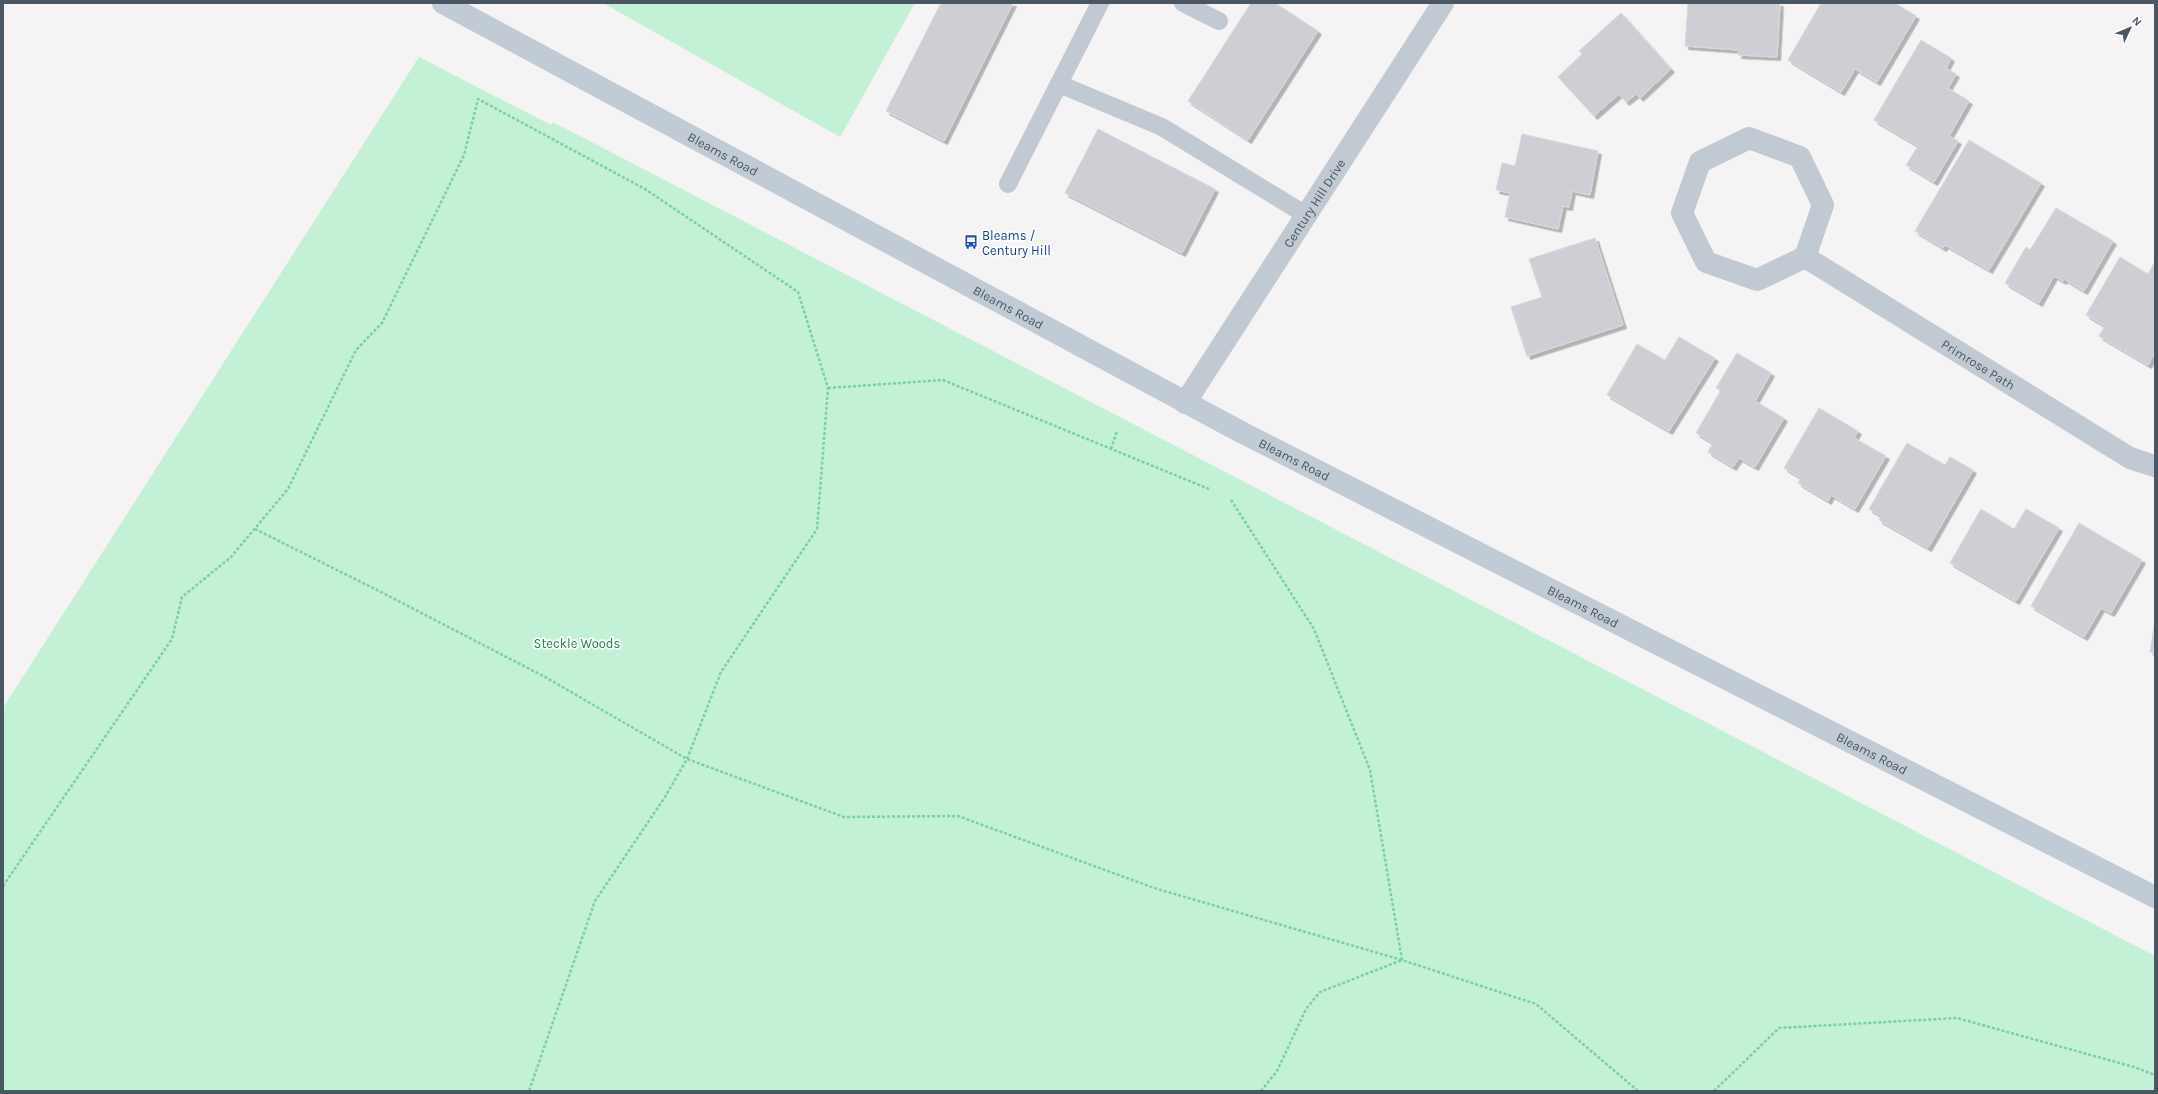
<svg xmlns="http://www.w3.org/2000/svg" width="2158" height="1094" viewBox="0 0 2158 1094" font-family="Karla,sans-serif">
  <defs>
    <filter id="shadow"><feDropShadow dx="3.5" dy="3.5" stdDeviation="0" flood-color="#0004"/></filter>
  </defs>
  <rect width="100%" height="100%" fill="#f5f3f3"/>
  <g fill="#c3f1d5">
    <path d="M 603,3 L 915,3 L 840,137 Z"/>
    <path d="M 419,57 L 551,125 L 553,122 L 2155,956 L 2155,1091 L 3,1091 L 3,708 Z"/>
  </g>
  <g fill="#cdcfd5" stroke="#d7d9de" filter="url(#shadow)">
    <path d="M 941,3 L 1013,3 L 944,141 L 886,111 Z"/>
    <path d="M 1251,3 L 1275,3 L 1318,31 L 1248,140 L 1188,101 Z"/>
    <path d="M 1688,3 L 1780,3 L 1777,57 L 1738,55 L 1739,50 L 1685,46 Z"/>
    <path d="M 1821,3 L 1895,3 L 1916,16 L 1877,82 L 1855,69 L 1841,92 L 1788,60 Z"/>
    <path d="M 1621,13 L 1671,69 L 1640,98 L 1636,94 L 1626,102 L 1619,94 L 1594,116 L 1558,77 L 1582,54 L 1579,51 Z"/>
    <path d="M 1921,40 L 1951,58 L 1946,68 L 1956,74 L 1948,88 L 1969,101 L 1949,136 L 1958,141 L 1934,182 L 1906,165 L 1918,146 L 1874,120 Z"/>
    <path d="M 1098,129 L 1215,189 L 1182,253 L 1065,193 Z"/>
    <path d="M 1522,134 L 1598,151 L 1590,195 L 1572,191 L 1569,207 L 1563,206 L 1558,229 L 1505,217 L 1510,193 L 1496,190 L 1502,163 L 1515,166 Z"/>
    <path d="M 1969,140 L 2041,183 L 1989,270 L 1945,245 L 1943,248 L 1915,231 Z"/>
    <path d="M 2056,208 L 2113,241 L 2084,291 L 2064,279 L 2063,281 L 2054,276 L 2039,303 L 2005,283 L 2026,247 L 2030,250 Z"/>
    <path d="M 1595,238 L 1623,325 L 1527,356 L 1511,307 L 1542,297 L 1529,259 Z"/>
    <path d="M 2120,257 L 2148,274 L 2155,261 L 2155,352 L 2148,365 L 2099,336 L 2105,326 L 2086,315 Z"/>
    <path d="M 1679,337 L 1715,358 L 1669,431 L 1607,395 L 1637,344 L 1665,360 Z"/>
    <path d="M 1737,353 L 1771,373 L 1755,401 L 1784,418 L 1755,467 L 1739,458 L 1733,467 L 1708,452 L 1713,443 L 1696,433 L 1721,390 L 1716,388 Z"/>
    <path d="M 1819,408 L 1858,431 L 1854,438 L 1886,456 L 1855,509 L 1831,495 L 1828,501 L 1798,483 L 1801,478 L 1784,468 Z"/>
    <path d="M 1907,443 L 1945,465 L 1950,457 L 1973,470 L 1928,548 L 1879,520 L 1881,516 L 1869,509 Z"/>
    <path d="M 1981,509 L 2014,529 L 2026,509 L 2059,528 L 2016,601 L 1950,563 Z"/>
    <path d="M 2079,523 L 2142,560 L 2111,613 L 2101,608 L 2084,637 L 2031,606 Z"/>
    <path d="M 2155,621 L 2155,653 L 2150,652 Z"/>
  </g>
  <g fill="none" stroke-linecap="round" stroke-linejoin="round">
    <g stroke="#7ad0a6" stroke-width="2.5" stroke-dasharray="3 2" stroke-linecap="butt">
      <path d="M 828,388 L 943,380 L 1209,489"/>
      <path d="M 1111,449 L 1117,431"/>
      <path d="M 1231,500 L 1314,629 L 1370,770 L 1402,960"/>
      <path d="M 255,529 L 381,592 L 545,677 L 687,759 L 844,817 L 958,816 L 1154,888 L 1402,960 L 1536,1004 L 1638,1091"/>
      <path d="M 3,886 L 172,639 L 182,597 L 231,557 L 288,489 L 356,350 L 382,323 L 464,155 L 478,99 L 645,189 L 798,292 L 828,388 L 817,529 L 721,672 L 687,759 L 665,797 L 595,901 L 529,1091"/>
      <path d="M 1261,1091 L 1277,1071 L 1306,1009 L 1320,992 L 1402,960"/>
      <path d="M 1714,1091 L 1779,1028 L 1957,1018 L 2134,1067 L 2155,1075"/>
    </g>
    <g stroke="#c1cad2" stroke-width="18">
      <path d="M 1183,3 L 1219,21"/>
      <path d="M 1059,84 L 1162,127 L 1306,215"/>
      <path d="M 1008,184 L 1100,3"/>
    </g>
    <g stroke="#c1cad2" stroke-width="22">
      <path d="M 1749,138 L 1800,157 L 1823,205 L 1805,257 L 1757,280 L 1706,262 L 1682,213 L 1700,162 Z"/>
      <path id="s1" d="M 1805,257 L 2130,458 L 2155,466"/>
      <path id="s2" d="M 1185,403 L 1443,3"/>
    </g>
    <path stroke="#c1cbd6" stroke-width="22" id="s3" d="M 443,3 L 1241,432 L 2155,897"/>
  </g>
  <defs>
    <symbol id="bus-bare" viewBox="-9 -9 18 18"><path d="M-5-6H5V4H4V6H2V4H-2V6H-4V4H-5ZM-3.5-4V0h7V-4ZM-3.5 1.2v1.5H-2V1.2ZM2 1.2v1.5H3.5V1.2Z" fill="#1a4fb4" stroke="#fff" stroke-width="2.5" paint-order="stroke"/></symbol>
  </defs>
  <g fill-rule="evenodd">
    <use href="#bus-bare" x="961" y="232" width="20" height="20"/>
  </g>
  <g text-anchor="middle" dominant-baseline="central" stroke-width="3.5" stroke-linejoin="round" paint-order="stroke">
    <g font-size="13" fill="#4a5661" stroke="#fff">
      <text stroke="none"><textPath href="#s3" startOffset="318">Bleams Road</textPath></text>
      <text stroke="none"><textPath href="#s2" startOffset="238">Century Hill Drive</textPath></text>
      <text stroke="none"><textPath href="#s3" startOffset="642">Bleams Road</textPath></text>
      <text stroke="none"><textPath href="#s1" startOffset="204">Primrose Path</textPath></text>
      <text stroke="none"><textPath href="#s3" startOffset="966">Bleams Road</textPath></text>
      <text stroke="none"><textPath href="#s3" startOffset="1290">Bleams Road</textPath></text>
      <text stroke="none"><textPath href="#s3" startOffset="1614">Bleams Road</textPath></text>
    </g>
    <g font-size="13" fill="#164399" stroke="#fff" text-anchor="start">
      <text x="982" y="235">Bleams /<tspan x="982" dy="15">Century Hill</tspan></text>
    </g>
    <g font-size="13" fill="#17864f" stroke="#fff">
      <text x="577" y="643">Steckle Woods</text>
    </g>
  </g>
  <rect width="2158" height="1094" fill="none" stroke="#4a5661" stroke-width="8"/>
  <g transform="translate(2130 28) rotate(46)" stroke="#ffffff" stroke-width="3" paint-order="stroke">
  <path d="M0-3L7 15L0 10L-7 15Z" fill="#4a5661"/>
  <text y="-6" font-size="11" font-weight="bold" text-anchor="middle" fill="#4a5661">N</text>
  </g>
</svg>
